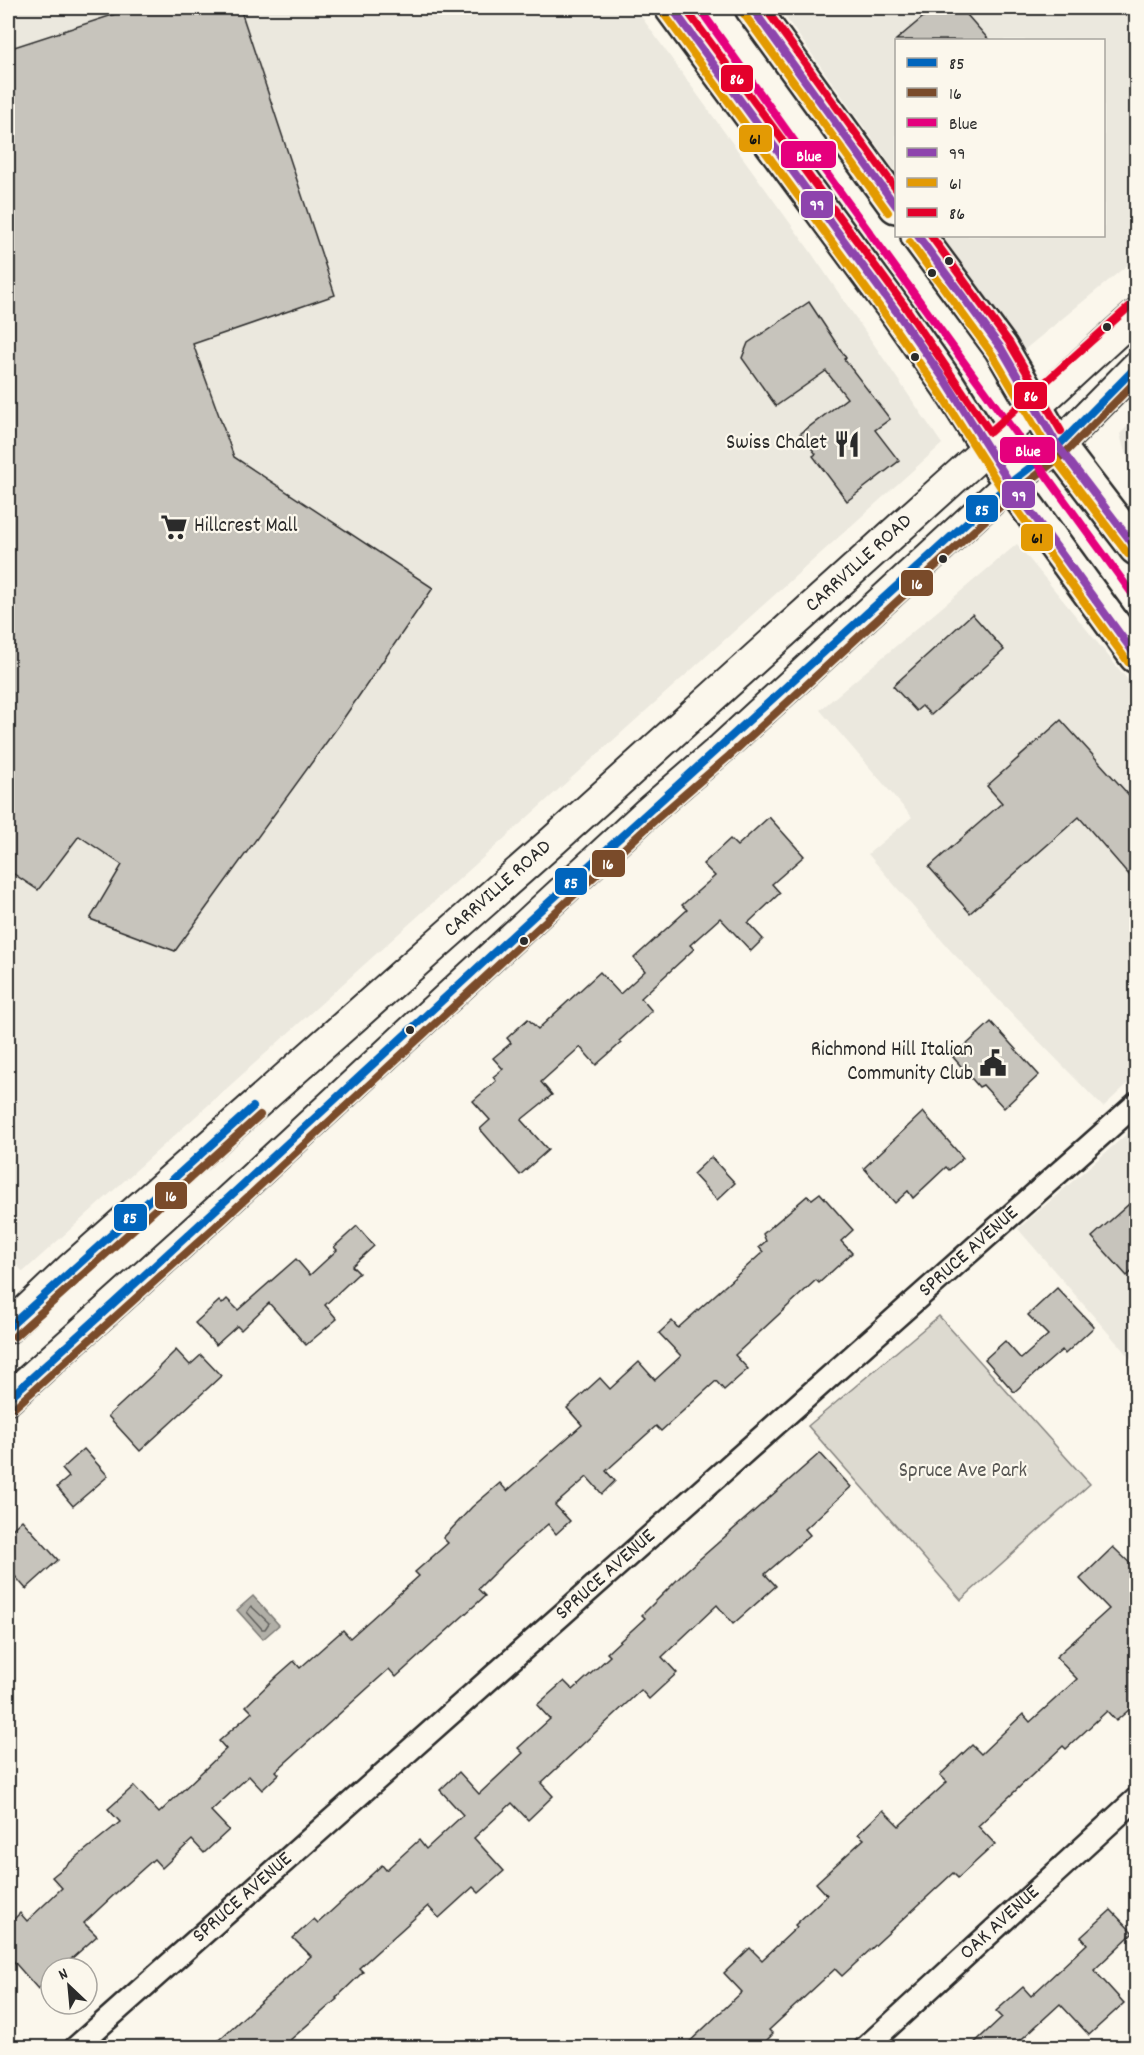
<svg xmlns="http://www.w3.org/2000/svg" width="1144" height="2055" viewBox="0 0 1144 2055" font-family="Dekko,sans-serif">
  <rect width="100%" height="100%" fill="#fbf7ec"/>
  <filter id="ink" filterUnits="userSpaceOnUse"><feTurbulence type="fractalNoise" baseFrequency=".0167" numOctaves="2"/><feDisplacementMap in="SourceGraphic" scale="12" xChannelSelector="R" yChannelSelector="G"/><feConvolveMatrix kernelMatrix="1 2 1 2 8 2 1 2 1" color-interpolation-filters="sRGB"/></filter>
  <g filter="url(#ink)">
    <g fill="#ebe8de">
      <path d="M 8,8 L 635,8 L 808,248 L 942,444 L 23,1272 L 8,1255 Z"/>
      <path d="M 779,8 L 1136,8 L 1136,258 L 1024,350 L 942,236 L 1104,236 L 1104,40 L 896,40 L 896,172 Z"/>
      <path d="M 1136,418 L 1136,470 L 1124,449 L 1120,434 Z"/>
      <path d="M 1017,544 L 1136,690 L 1136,1076 L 1103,1107 L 950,950 L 868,854 L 912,817 L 820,710 Z"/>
      <path d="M 1136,1126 L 1136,1365 L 1018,1229 Z"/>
    </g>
    <path fill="#dddad0" stroke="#84827e" stroke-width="1.5" d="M 939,1316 L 1090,1484 L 961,1600 L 808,1426 Z"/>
    <path fill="#b1afa7" stroke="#7b7a75" stroke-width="1.5" d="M 253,1596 L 279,1625 L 263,1639 L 237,1610 Z"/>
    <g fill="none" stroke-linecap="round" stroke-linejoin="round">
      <path stroke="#61605d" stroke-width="1.5" d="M 251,1606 L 269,1623 L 265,1629 L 262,1629 L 247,1612 Z"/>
    </g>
    <g fill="#c7c4bc" stroke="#2b2b2b" stroke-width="1.5">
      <path d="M 134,8 L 240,8 L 335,295 L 193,344 L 234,457 L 433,588 L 339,725 L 175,951 L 90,919 L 122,865 L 79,836 L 38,890 L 8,870 L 8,49 Z"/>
      <path d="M 934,8 L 961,8 L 989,40 L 896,40 Z"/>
      <path d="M 809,302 L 846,358 L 844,359 L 890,419 L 875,430 L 899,461 L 847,501 L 813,456 L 816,454 L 800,434 L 847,398 L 826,371 L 776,406 L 742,358 L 748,343 Z"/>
      <path d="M 972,614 L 1004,650 L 931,715 L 922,706 L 916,711 L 893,686 Z"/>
      <path d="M 1061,720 L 1137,804 L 1137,884 L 1079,817 L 970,913 L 929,867 L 1002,803 L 987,786 Z"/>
      <path d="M 769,817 L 804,856 L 772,884 L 780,893 L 748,923 L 763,939 L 751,951 L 720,918 L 690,945 L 694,949 L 641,998 L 652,1011 L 619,1041 L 621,1043 L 596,1065 L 580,1047 L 541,1082 L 552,1095 L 521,1120 L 548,1150 L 520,1175 L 480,1129 L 490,1120 L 473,1101 L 496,1081 L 493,1077 L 503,1069 L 493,1058 L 511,1043 L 507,1038 L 528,1019 L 538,1029 L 600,972 L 620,994 L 645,971 L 634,958 L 687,910 L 682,905 L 715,876 L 703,864 L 730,839 L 737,846 Z"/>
      <path d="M 991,1022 L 1039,1075 L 1004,1108 L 983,1085 L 979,1087 L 953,1057 Z"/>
      <path d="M 923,1112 L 963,1158 L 949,1170 L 946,1167 L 913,1198 L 908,1191 L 895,1203 L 864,1168 Z"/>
      <path d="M 711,1157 L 735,1183 L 717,1200 L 693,1174 Z"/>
      <path d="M 820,1193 L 853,1230 L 841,1241 L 852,1253 L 819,1283 L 816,1280 L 735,1355 L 748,1369 L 724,1390 L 716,1381 L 661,1431 L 656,1426 L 606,1471 L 615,1481 L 602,1494 L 587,1477 L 555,1505 L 570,1521 L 556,1534 L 548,1524 L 509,1558 L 478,1589 L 485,1596 L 396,1677 L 389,1669 L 276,1771 L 279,1774 L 262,1790 L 249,1776 L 211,1811 L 229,1830 L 204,1853 L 192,1840 L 162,1868 L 154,1859 L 117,1892 L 84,1923 L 97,1936 L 61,1968 L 51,1968 L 51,1977 L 38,1989 L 8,1955 L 8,1925 L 20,1913 L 27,1921 L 62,1888 L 52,1877 L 120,1822 L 108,1809 L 134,1786 L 159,1813 L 226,1749 L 219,1741 L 252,1712 L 246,1706 L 277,1676 L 294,1661 L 300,1668 L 343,1630 L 350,1638 L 419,1576 L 415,1572 L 448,1543 L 443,1538 L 472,1507 L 500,1483 L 507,1491 L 582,1425 L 567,1408 L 600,1378 L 610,1389 L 639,1362 L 655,1380 L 681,1356 L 659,1333 L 672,1321 L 678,1328 L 763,1252 L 759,1247 L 766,1241 L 763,1234 L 807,1196 L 812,1199 Z"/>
      <path d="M 1137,1197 L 1137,1267 L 1127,1276 L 1092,1237 Z"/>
      <path d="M 357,1226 L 374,1246 L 352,1266 L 359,1273 L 325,1305 L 337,1319 L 306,1345 L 269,1303 L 241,1330 L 237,1326 L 216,1345 L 195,1323 L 219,1301 L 222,1304 L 227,1299 L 238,1310 L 296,1259 L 310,1275 L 337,1250 L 334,1247 Z"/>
      <path d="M 1057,1288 L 1094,1327 L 1065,1354 L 1062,1350 L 1014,1392 L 985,1359 L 1005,1341 L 1021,1359 L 1048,1335 L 1028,1315 Z"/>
      <path d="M 176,1350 L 190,1365 L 201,1355 L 221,1376 L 140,1451 L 108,1416 L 159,1369 L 158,1368 Z"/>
      <path d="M 84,1449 L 108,1476 L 73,1506 L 57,1487 L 69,1477 L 62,1469 Z"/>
      <path d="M 820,1453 L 851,1487 L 805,1529 L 810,1535 L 765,1574 L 776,1586 L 733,1624 L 717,1605 L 662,1657 L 677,1673 L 649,1699 L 641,1690 L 541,1783 L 553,1796 L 528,1820 L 512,1803 L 474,1838 L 504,1871 L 479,1893 L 473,1887 L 439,1918 L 428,1906 L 359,1968 L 363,1972 L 336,1998 L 337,1999 L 281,2048 L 210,2048 L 311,1956 L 293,1938 L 314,1919 L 318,1923 L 382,1865 L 386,1870 L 419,1840 L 426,1849 L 463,1815 L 440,1790 L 459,1772 L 479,1794 L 523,1753 L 518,1748 L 550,1719 L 537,1705 L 564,1681 L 573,1690 L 610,1656 L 607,1653 L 645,1618 L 642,1615 L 686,1571 Z"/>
      <path d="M 22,1520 L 58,1560 L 26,1589 L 8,1568 L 8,1533 Z"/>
      <path d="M 1113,1547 L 1137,1570 L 1137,1703 L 1116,1721 L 1107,1711 L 1066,1749 L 1063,1746 L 978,1826 L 995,1844 L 958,1878 L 953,1873 L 842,1976 L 835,1969 L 769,2030 L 773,2034 L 759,2048 L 683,2048 L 742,1992 L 724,1973 L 750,1948 L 762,1960 L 797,1927 L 795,1925 L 827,1895 L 816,1883 L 864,1839 L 858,1834 L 883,1810 L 899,1826 L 947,1782 L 940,1775 L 972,1745 L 981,1754 L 1023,1714 L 1030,1722 L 1077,1679 L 1056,1657 L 1109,1609 L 1080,1579 Z"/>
      <path d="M 1111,1910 L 1133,1933 L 1094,1970 L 1124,2003 L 1089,2035 L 1060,2004 L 1012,2048 L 969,2048 L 1002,2017 L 996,2011 L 1023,1987 L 1031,1996 L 1087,1944 L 1081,1937 Z"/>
    </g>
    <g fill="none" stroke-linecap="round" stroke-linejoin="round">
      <defs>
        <g id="minor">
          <path id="s1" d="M 75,2048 L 1136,1104"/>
          <path id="s2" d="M 865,2048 L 1136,1799"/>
        </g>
        <g id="secondary">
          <path id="s3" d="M 8,1328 L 70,1269 L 553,841 L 988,448 C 1039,406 1086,359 1136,315"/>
          <path d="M 8,1399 L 218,1210 L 648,812 L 722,748 L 1010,483 L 1058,446 L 1136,367"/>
        </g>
        <g id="primary">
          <path d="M 672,8 L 896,311 L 948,385 L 1010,483 L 1136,656"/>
          <path d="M 752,8 L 896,206"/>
          <path d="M 918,236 L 1001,348 L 1058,446 L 1136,548"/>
        </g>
      </defs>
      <use href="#minor" stroke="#2b2b2b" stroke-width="26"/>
      <use href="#secondary" stroke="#2b2b2b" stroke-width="34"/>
      <use href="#primary" stroke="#2b2b2b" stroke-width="38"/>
      <use href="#minor" stroke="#fbf7ec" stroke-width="21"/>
      <use href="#secondary" stroke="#fbf7ec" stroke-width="30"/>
      <use href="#primary" stroke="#fbf7ec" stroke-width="33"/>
      <defs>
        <g id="bus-1">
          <path d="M 8,1328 L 253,1107"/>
          <path d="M 8,1399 C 223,1206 432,1007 647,813 C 768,704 889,594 1010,483 L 1058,446 L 1136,367"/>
        </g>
        <g id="bus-2">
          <path d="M 15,1336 L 260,1115"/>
          <path d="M 15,1407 L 225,1218 L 655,820 L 729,756 L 1017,491 L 1065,453 L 1136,381"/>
        </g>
        <path id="bus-3" d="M 699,8 L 800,149 L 817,160 L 1136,599"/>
        <g id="bus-4">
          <path d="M 672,8 L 896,311 L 948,385 L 1010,483 L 1136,656"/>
          <path d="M 752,8 L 896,206"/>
          <path d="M 918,236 L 1001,348 L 1058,446 L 1136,548"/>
        </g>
        <g id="bus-5">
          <path d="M 664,14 L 887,317 L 939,391 L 1002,489 L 1128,662"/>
          <path d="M 744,14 L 888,212"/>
          <path d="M 910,242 L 992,354 L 1050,452 L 1128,554"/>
        </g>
        <g id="bus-6">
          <path d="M 685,8 L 904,305 L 990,432 L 1129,307"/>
          <path d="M 765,8 L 896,189"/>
          <path d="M 931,236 L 1009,342 L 1061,431"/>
        </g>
      </defs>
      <use href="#bus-1" stroke="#fbf7ec" stroke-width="12"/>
      <use href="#bus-2" stroke="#fbf7ec" stroke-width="12"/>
      <use href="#bus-3" stroke="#fbf7ec" stroke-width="12"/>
      <use href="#bus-4" stroke="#fbf7ec" stroke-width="12"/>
      <use href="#bus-5" stroke="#fbf7ec" stroke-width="12"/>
      <use href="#bus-6" stroke="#fbf7ec" stroke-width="12"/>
      <use href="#bus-1" stroke="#0065bd" stroke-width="8"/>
      <use href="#bus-2" stroke="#7a4b2a" stroke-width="8"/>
      <use href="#bus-3" stroke="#e5007d" stroke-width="8"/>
      <use href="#bus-4" stroke="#8e44ad" stroke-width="8"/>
      <use href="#bus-5" stroke="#e39a04" stroke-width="8"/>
      <use href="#bus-6" stroke="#e4002b" stroke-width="8"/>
    </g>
  </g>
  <defs>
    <symbol id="restaurant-bare" viewBox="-9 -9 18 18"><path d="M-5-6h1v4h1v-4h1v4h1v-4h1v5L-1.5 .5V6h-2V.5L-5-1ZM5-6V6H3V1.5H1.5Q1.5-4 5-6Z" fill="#2b2b2b" stroke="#fbf7ec" stroke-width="2.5" paint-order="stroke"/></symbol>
    <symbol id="supermarket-bare" viewBox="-9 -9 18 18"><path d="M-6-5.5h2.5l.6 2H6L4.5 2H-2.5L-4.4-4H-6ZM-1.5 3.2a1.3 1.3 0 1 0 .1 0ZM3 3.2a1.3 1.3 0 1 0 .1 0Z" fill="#2b2b2b" stroke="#fbf7ec" stroke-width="2.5" paint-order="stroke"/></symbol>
    <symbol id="civic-bare" viewBox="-9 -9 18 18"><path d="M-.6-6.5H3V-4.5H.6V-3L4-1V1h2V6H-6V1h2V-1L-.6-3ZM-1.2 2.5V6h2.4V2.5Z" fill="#2b2b2b" stroke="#fbf7ec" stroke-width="2.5" paint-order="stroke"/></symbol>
  </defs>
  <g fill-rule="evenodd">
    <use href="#restaurant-bare" x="828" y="425" width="38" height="38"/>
    <use href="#supermarket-bare" x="155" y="508" width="38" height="38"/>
    <use href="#civic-bare" x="974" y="1044" width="38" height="38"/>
  </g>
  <g fill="#2b2b2b" stroke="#fbf7ec" stroke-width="2">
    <circle cx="949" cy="261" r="5"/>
    <circle cx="932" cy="273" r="5"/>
    <circle cx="1107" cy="327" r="5"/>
    <circle cx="915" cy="357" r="5"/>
    <circle cx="943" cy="559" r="5"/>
    <circle cx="524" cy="941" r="5"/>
    <circle cx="410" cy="1030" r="5"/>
  </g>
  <g text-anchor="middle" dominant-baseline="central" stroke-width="4.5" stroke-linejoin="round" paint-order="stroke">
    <g font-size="21" fill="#2b2b2b" stroke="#fbf7ec" text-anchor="end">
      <text x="827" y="444">Swiss Chalet</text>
      <text x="194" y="527" text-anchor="start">Hillcrest Mall</text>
      <text x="973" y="1051">Richmond Hill Italian<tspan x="973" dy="24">Community Club</tspan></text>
    </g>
    <g font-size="21" fill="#2b2b2b" stroke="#fbf7ec">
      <text stroke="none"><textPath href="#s3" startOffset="1144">CARRVILLE ROAD</textPath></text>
      <text stroke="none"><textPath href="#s3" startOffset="658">CARRVILLE ROAD</textPath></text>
      <text stroke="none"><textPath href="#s1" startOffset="1197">SPRUCE AVENUE</textPath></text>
      <text stroke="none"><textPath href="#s1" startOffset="711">SPRUCE AVENUE</textPath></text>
      <text stroke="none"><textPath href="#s1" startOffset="225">SPRUCE AVENUE</textPath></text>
      <text stroke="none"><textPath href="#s2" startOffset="184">OAK AVENUE</textPath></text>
    </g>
    <g font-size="21" fill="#585754" stroke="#fbf7ec">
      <text x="963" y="1472">Spruce Ave Park</text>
    </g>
  </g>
  <g stroke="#fbf7ec" stroke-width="2">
    <rect x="720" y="64" width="34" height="29" rx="6" fill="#e4002b"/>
    <rect x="738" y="124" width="35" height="29" rx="6" fill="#e39a04"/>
    <rect x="780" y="140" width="57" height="29" rx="6" fill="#e5007d"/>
    <rect x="800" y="190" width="34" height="29" rx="6" fill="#8e44ad"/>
    <rect x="1013" y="381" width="35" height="29" rx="6" fill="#e4002b"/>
    <rect x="999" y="436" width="57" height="28" rx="6" fill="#e5007d"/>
    <rect x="1001" y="480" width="35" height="29" rx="6" fill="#8e44ad"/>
    <rect x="965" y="494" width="34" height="29" rx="6" fill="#0065bd"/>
    <rect x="1020" y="523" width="34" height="29" rx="6" fill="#e39a04"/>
    <rect x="900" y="569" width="34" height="28" rx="6" fill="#7a4b2a"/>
    <rect x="591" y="849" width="35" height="29" rx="6" fill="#7a4b2a"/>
    <rect x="554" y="867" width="34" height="29" rx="6" fill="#0065bd"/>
    <rect x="154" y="1181" width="34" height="29" rx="6" fill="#7a4b2a"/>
    <rect x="113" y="1203" width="35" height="29" rx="6" fill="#0065bd"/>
  </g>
  <g font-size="16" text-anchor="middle" font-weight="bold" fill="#fff">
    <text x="737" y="84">86</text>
    <text x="809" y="161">Blue</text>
    <text x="817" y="210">99</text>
    <text x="1031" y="401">86</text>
    <text x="1028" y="456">Blue</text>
    <text x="1019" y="501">99</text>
    <text x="982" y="515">85</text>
    <text x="917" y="589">16</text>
    <text x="608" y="869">16</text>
    <text x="571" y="888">85</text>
    <text x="171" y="1201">16</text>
    <text x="130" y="1223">85</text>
  </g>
  <g font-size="16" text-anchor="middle" font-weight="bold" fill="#111">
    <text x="755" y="144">61</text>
    <text x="1037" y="543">61</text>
  </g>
  <rect width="1144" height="2055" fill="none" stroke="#fbf7ec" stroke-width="30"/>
  <rect x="15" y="15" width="1114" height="2025" fill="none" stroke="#2b2b2b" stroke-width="2" filter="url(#ink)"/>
  <rect x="895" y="39" width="210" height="198" fill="#fbf7ec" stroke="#a8a59f" stroke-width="1.5"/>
  <rect x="907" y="58" width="30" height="9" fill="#0065bd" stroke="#a8a59f" stroke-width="1.5"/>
  <text x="949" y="69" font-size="18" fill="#2b2b2b">85</text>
  <rect x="907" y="88" width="30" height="9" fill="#7a4b2a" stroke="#a8a59f" stroke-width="1.5"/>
  <text x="949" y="99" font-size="18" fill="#2b2b2b">16</text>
  <rect x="907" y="118" width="30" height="9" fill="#e5007d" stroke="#a8a59f" stroke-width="1.5"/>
  <text x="949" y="129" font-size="18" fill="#2b2b2b">Blue</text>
  <rect x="907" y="148" width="30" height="9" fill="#8e44ad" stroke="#a8a59f" stroke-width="1.5"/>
  <text x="949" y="159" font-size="18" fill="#2b2b2b">99</text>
  <rect x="907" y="178" width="30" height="9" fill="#e39a04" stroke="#a8a59f" stroke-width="1.5"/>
  <text x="949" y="189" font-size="18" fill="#2b2b2b">61</text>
  <rect x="907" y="208" width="30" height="9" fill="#e4002b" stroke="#a8a59f" stroke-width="1.5"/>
  <text x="949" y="219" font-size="18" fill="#2b2b2b">86</text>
  <g transform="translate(69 1986) rotate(334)"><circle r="28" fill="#fbf7ec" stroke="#a8a59f" stroke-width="1.5"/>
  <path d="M0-4.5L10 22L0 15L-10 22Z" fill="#2b2b2b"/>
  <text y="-9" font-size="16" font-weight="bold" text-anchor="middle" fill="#2b2b2b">N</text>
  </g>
</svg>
